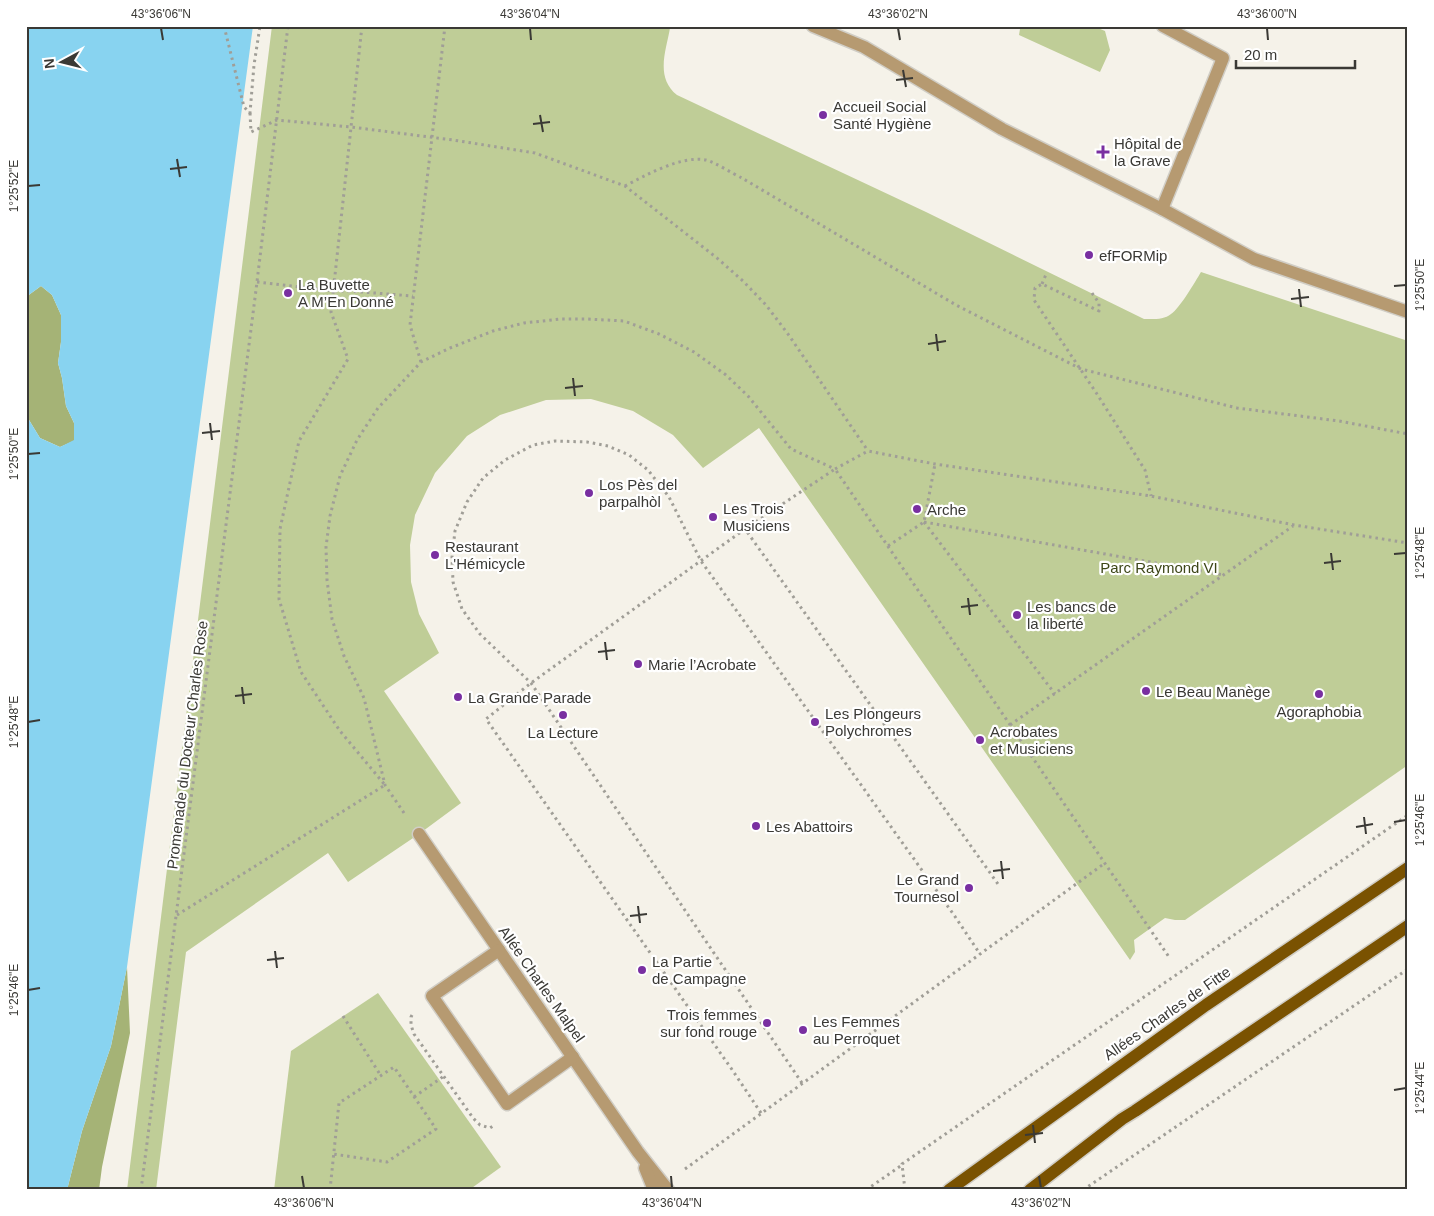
<svg xmlns="http://www.w3.org/2000/svg" width="1434" height="1216" viewBox="0 0 1434 1216" font-family="Helvetica,sans-serif">
  <rect width="100%" height="100%" fill="#f5f2e9"/>
  <g fill="#bfcd97">
    <path d="M 272,26 L 668,26 L 670,28 C 666,51 655,77 677,95 L 926,212 L 1144,319 C 1153,319 1164,320 1171,314 C 1180,308 1195,282 1201,272 L 1408,341 L 1408,765 L 1185,920 L 1175,920 L 1165,918 L 1134,940 L 1135,952 L 1130,960 L 759,428 L 703,468 L 673,435 L 633,411 L 591,399 L 546,400 L 500,415 L 467,436 L 435,473 L 415,515 L 410,545 L 411,582 L 419,614 L 439,653 L 384,691 L 461,803 L 419,834 L 348,882 L 328,853 L 186,952 L 156,1190 L 127,1190 Z"/>
    <path d="M 1013,26 L 1093,26 L 1105,31 L 1110,50 L 1100,72 L 1019,35 L 1020,29 Z"/>
    <path d="M 378,993 L 501,1167 L 469,1190 L 274,1190 L 291,1051 Z"/>
  </g>
  <g fill="#a5b376">
    <path d="M 41,286 L 52,295 L 61,315 L 61,342 L 58,363 L 62,378 L 66,406 L 74,423 L 74,441 L 60,447 L 40,438 L 26,415 L 26,297 Z"/>
    <path d="M 127,967 L 130,1033 L 102,1167 L 99,1190 L 67,1190 L 82,1131 L 111,1046 Z"/>
  </g>
  <path fill="#88d3f0" d="M 26,26 L 253,26 L 127,967 L 111,1046 L 82,1131 L 67,1190 L 26,1190 L 26,415 L 40,438 L 60,447 L 74,440 L 74,423 L 66,406 L 62,378 L 58,363 L 61,342 L 61,315 L 52,295 L 41,286 L 26,297 Z"/>
  <g fill="none" stroke-linecap="round" stroke-linejoin="round">
    <defs>
      <g id="minor">
        <path d="M 813,26 L 864,47 L 1002,129 L 1162,209 L 1254,259 L 1408,312"/>
        <path d="M 1162,209 L 1223,58 L 1163,26"/>
        <path d="M 419,834 L 638,1152 L 668,1190"/>
        <path d="M 499,950 L 432,996 L 507,1104 L 573,1057"/>
        <path d="M 645,1168 L 654,1190"/>
      </g>
      <g id="major">
        <path d="M 949,1190 L 1206,1005 L 1408,868"/>
        <path d="M 1030,1190 L 1122,1119 L 1135,1111 L 1408,926"/>
      </g>
    </defs>
    <use href="#minor" stroke="#d0cdc5" stroke-width="15"/>
    <use href="#major" stroke="#d0cdc5" stroke-width="15"/>
    <g stroke="#a09e97" stroke-width="3" stroke-dasharray="2.5 4" stroke-linecap="butt">
      <path d="M 224,26 L 244,107 L 250,113 L 254,65 L 260,26"/>
      <path d="M 250,113 L 251,132 L 277,120 L 351,127 L 453,140 L 535,153 L 625,186 L 717,258 L 743,281 L 766,305 L 788,334 L 868,451"/>
      <path d="M 625,186 C 646,175 682,155 706,160 C 715,162 733,174 742,178 L 956,305 L 1081,369 L 1237,408 L 1339,421 L 1408,434"/>
      <path d="M 257,282 L 334,291 L 349,291 L 413,296"/>
      <path d="M 1042,284 L 1047,272"/>
      <path d="M 1092,293 L 1099,303 L 1099,311 L 1042,284 L 1035,288 L 1034,300 L 1097,394 L 1145,470 L 1151,496"/>
      <path d="M 421,362 L 410,325 L 445,26"/>
      <path d="M 924,522 L 1224,575"/>
      <path d="M 924,522 L 1055,694"/>
      <path d="M 745,529 L 835,469 L 1169,957"/>
      <path d="M 888,546 L 924,522 L 935,464"/>
      <path d="M 1010,725 L 1293,526"/>
      <path d="M 404,813 L 385,785 L 364,698 L 344,656 L 332,619 L 327,580 L 326,547 L 330,516 L 340,476 L 357,440 L 378,408 L 421,362 L 450,348 L 493,331 L 524,323 L 561,319 L 587,319 L 624,321 L 659,334 L 694,352 L 726,375 L 748,396 L 791,449 L 835,469 L 868,451 L 935,464 L 1151,496 L 1294,525 L 1408,543"/>
      <path d="M 177,915 L 385,785 L 340,731 L 301,672 L 279,599 L 280,529 L 299,441 L 348,359 L 331,312 L 362,26"/>
      <path d="M 412,1015 L 411,1017 L 411,1025 L 414,1034 L 473,1118 L 480,1125 L 490,1128 L 493,1126"/>
      <path d="M 343,1016 L 381,1076"/>
      <path d="M 802,1083 L 531,683 L 480,634 L 462,609 L 453,582 L 452,557 L 455,531 L 467,502 L 483,478 L 505,460 L 533,445 L 555,441 L 587,442 L 608,446 L 629,455 L 648,470 L 669,497 L 701,561 L 954,915 L 980,954"/>
      <path d="M 414,1097 L 444,1076"/>
      <path d="M 761,1113 L 733,1071 L 486,719 L 531,683 L 745,529 L 998,884"/>
      <path d="M 685,1169 L 1105,863"/>
      <path d="M 141,1190 L 256,290 L 288,26"/>
      <path d="M 330,1190 L 339,1103 L 394,1067 L 436,1129 L 387,1162 L 333,1154"/>
      <path d="M 866,1190 L 902,1165"/>
      <path d="M 905,1190 L 902,1164 L 1408,815"/>
      <path d="M 1083,1190 L 1408,969"/>
    </g>
    <use href="#minor" stroke="#b69a71" stroke-width="12"/>
    <use href="#major" stroke="#7a5201" stroke-width="12"/>
  </g>
  <path fill="none" stroke="#3a3935" stroke-width="2" d="M 161,28 L 163,40M 530,28 L 531,40M 898,28 L 900,40M 1267,28 L 1268,40M 903,70 L 906,87M 896,80 L 913,78M 540,115 L 543,132M 533,124 L 550,122M 177,159 L 180,177M 170,169 L 187,167M 28,186 L 40,185M 1394,286 L 1406,285M 1299,289 L 1301,307M 1291,299 L 1309,297M 936,334 L 938,351M 928,344 L 946,341M 573,378 L 575,396M 565,388 L 583,386M 210,423 L 212,440M 202,433 L 220,431M 28,454 L 40,453M 1331,553 L 1333,570M 1394,554 L 1406,553M 1324,563 L 1341,561M 968,598 L 970,615M 961,607 L 978,605M 605,642 L 607,660M 598,652 L 615,650M 242,687 L 244,704M 235,696 L 252,694M 28,722 L 40,720M 1364,817 L 1366,834M 1394,822 L 1406,820M 1356,827 L 1373,824M 1001,861 L 1003,879M 993,871 L 1010,869M 638,906 L 640,923M 630,916 L 647,914M 275,951 L 277,968M 267,960 L 284,958M 28,990 L 40,988M 1394,1090 L 1406,1088M 1033,1125 L 1035,1143M 1025,1135 L 1043,1133M 302,1176 L 304,1188M 671,1176 L 672,1188M 1039,1176 L 1041,1188"/>
  <g fill="#792fa1" stroke="#fff" stroke-width="2">
    <circle cx="823" cy="115" r="5"/>
    <path d="M1100.5 144.5h5v5h5v5h-5v5h-5v-5h-5v-5h5z"/>
    <circle cx="1089" cy="255" r="5"/>
    <circle cx="288" cy="293" r="5"/>
    <circle cx="589" cy="493" r="5"/>
    <circle cx="917" cy="509" r="5"/>
    <circle cx="713" cy="517" r="5"/>
    <circle cx="435" cy="555" r="5"/>
    <circle cx="1017" cy="615" r="5"/>
    <circle cx="638" cy="664" r="5"/>
    <circle cx="1146" cy="691" r="5"/>
    <circle cx="1319" cy="694" r="5"/>
    <circle cx="458" cy="697" r="5"/>
    <circle cx="563" cy="715" r="5"/>
    <circle cx="815" cy="722" r="5"/>
    <circle cx="980" cy="740" r="5"/>
    <circle cx="756" cy="826" r="5"/>
    <circle cx="969" cy="888" r="5"/>
    <circle cx="642" cy="970" r="5"/>
    <circle cx="767" cy="1023" r="5"/>
    <circle cx="803" cy="1030" r="5"/>
  </g>
  <g text-anchor="middle" dominant-baseline="central" stroke-width="4.5" stroke-linejoin="round" paint-order="stroke">
    <g font-size="15" fill="#3a3935" stroke="#fff" text-anchor="start">
      <text x="833" y="106">Accueil Social<tspan x="833" dy="17">Santé Hygiène</tspan></text>
      <text x="1114" y="143">Hôpital de<tspan x="1114" dy="17">la Grave</tspan></text>
      <text x="1099" y="255">efFORMip</text>
      <text x="298" y="284">La Buvette<tspan x="298" dy="17">A M’En Donné</tspan></text>
      <text x="599" y="484">Los Pès del<tspan x="599" dy="17">parpalhòl</tspan></text>
      <text x="723" y="508">Les Trois<tspan x="723" dy="17">Musiciens</tspan></text>
      <text x="927" y="509">Arche</text>
      <text x="445" y="546">Restaurant<tspan x="445" dy="17">L'Hémicycle</tspan></text>
      <text x="1027" y="606">Les bancs de<tspan x="1027" dy="17">la liberté</tspan></text>
      <text x="648" y="664">Marie l’Acrobate</text>
      <text x="1156" y="691">Le Beau Manège</text>
      <text x="468" y="697">La Grande Parade</text>
      <text x="1319" y="711" text-anchor="middle">Agoraphobia</text>
      <text x="825" y="713">Les Plongeurs<tspan x="825" dy="17">Polychromes</tspan></text>
      <text x="990" y="731">Acrobates<tspan x="990" dy="17">et Musiciens</tspan></text>
      <text x="563" y="732" text-anchor="middle">La Lecture</text>
      <text x="766" y="826">Les Abattoirs</text>
      <text x="959" y="879" text-anchor="end">Le Grand<tspan x="959" dy="17">Tournesol</tspan></text>
      <text x="652" y="961">La Partie<tspan x="652" dy="17">de Campagne</tspan></text>
      <text x="757" y="1014" text-anchor="end">Trois femmes<tspan x="757" dy="17">sur fond rouge</tspan></text>
      <text x="813" y="1021">Les Femmes<tspan x="813" dy="17">au Perroquet</tspan></text>
    </g>
    <g font-size="15" fill="#3d4618" stroke="#fff">
      <text x="1159" y="567">Parc Raymond VI</text>
    </g>
    <g font-size="15" fill="#3a3935" stroke="#fff">
      <text transform="translate(187 745) rotate(-83)">Promenade du Docteur Charles Rose</text>
      <text transform="translate(542 984) rotate(55)">Allée Charles Malpel</text>
      <text transform="translate(1167 1013) rotate(-35)">Allées Charles de Fitte</text>
    </g>
  </g>
  <rect width="1434" height="1216" fill="none" stroke="#ffffff" stroke-width="55"/>
  <g transform="translate(62 62) rotate(263)" stroke="#ffffff" stroke-width="4" paint-order="stroke">
  <path d="M0-4L9 19L0 12L-9 19Z" fill="#3a3935"/>
  <text y="-8" font-size="14" font-weight="bold" text-anchor="middle" fill="#3a3935">N</text>
  </g>
  <path d="M1236 60v8h119v-8" fill="none" stroke="#3a3935" stroke-width="2.5"/>
  <text x="1244" y="60" font-size="15" fill="#3a3935" stroke="#ffffff" stroke-width="4" paint-order="stroke">20 m</text>
  <rect x="28" y="28" width="1378" height="1160" fill="none" stroke="#3a3935" stroke-width="2"/>
  <g font-size="12" text-anchor="middle" fill="#3a3935">
    <text x="161" y="18">43°36'06"N</text>
    <text x="530" y="18">43°36'04"N</text>
    <text x="898" y="18">43°36'02"N</text>
    <text x="1267" y="18">43°36'00"N</text>
    <text transform="translate(14 186) rotate(-90)" y="4">1°25'52"E</text>
    <text transform="translate(1420 285) rotate(-90)" y="4">1°25'50"E</text>
    <text transform="translate(14 454) rotate(-90)" y="4">1°25'50"E</text>
    <text transform="translate(1420 553) rotate(-90)" y="4">1°25'48"E</text>
    <text transform="translate(14 722) rotate(-90)" y="4">1°25'48"E</text>
    <text transform="translate(1420 820) rotate(-90)" y="4">1°25'46"E</text>
    <text transform="translate(14 990) rotate(-90)" y="4">1°25'46"E</text>
    <text transform="translate(1420 1088) rotate(-90)" y="4">1°25'44"E</text>
    <text x="304" y="1207">43°36'06"N</text>
    <text x="672" y="1207">43°36'04"N</text>
    <text x="1041" y="1207">43°36'02"N</text>
  </g>
</svg>
